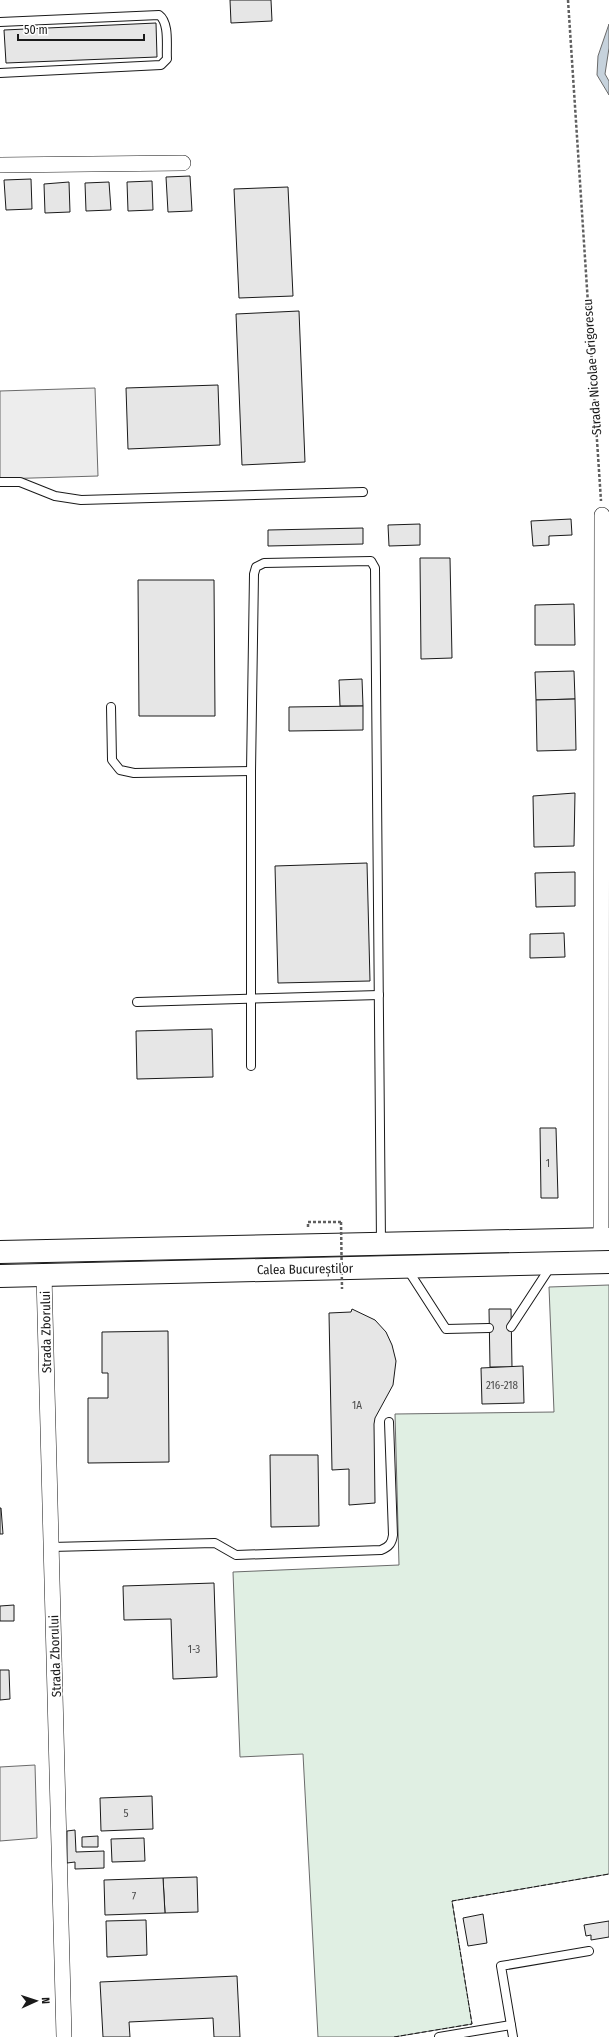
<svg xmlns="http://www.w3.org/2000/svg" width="609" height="2037" viewBox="0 0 609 2037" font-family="'Fira Sans Condensed',sans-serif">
  <rect width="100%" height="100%" fill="#fff"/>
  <path fill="#e0efe3" stroke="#6a6a6a" d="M 609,1285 L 609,1874 L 452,1901 L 472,2024 L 394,2037 L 318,2037 L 303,1754 L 240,1757 L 233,1572 L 399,1565 L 395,1414 L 554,1412 L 549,1287 Z"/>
  <g fill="#ededed" stroke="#6a6a6a">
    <path d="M 95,388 L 98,476 L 0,479 L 0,391 Z"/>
    <path d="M 35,1765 L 37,1838 L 0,1841 L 0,1767 Z"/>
  </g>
  <path fill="#c6d2dc" stroke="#6a6a6a" d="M 609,24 L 609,48 L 605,74 L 609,81 L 609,95 L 597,75 L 598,56 Z"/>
  <g fill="#e6e6e6" stroke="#1a1a1a">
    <path d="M 230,0 L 271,0 L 272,21 L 231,23 Z"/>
    <path d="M 156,23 L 157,57 L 6,63 L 4,30 Z"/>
    <path d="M 190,176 L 192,211 L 168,212 L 166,177 Z"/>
    <path d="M 31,179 L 32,209 L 6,210 L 4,180 Z"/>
    <path d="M 152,181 L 153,210 L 128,211 L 127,182 Z"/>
    <path d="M 69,182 L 70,212 L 45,213 L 44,184 Z"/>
    <path d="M 109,182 L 111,210 L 86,211 L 85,183 Z"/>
    <path d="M 288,187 L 293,296 L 239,298 L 234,189 Z"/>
    <path d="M 299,311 L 305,462 L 242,465 L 236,314 Z"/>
    <path d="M 218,385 L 220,445 L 128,449 L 126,388 Z"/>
    <path d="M 571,519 L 572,535 L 549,536 L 549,545 L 533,546 L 531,521 Z"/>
    <path d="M 420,524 L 420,545 L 389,546 L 388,525 Z"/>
    <path d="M 363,528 L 363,544 L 268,546 L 268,530 Z"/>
    <path d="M 420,558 L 450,558 L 452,658 L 421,659 Z"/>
    <path d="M 138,580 L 214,580 L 215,716 L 139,716 Z"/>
    <path d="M 574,604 L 575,645 L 535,645 L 535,605 Z"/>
    <path d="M 574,671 L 575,699 L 536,700 L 535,672 Z"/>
    <path d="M 362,679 L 363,706 L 340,706 L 339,680 Z"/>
    <path d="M 575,699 L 576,750 L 537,751 L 536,700 Z"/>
    <path d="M 363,706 L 363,730 L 289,731 L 289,707 Z"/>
    <path d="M 575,793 L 574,846 L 534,847 L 533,796 Z"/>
    <path d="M 367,863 L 370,981 L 278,983 L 275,866 Z"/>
    <path d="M 575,872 L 575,906 L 536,907 L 535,873 Z"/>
    <path d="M 564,933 L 565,957 L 530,958 L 530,934 Z"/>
    <path d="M 212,1029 L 213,1077 L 137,1079 L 136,1031 Z"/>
    <path d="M 540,1128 L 556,1128 L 558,1198 L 541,1198 Z"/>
    <path d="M 352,1309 L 375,1320 L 386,1332 L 392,1345 L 396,1361 L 393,1385 L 375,1418 L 374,1424 L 375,1503 L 349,1505 L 349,1469 L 332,1470 L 329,1313 L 351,1312 Z"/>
    <path d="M 489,1309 L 511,1309 L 512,1367 L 490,1367 Z"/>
    <path d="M 168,1331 L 169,1462 L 88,1463 L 88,1398 L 108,1398 L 108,1373 L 102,1373 L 102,1332 Z"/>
    <path d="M 523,1366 L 524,1403 L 482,1404 L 481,1368 Z"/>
    <path d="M 270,1455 L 318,1455 L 319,1526 L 271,1527 Z"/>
    <path d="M 0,1508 L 1,1508 L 3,1534 L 0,1534 Z"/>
    <path d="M 214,1583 L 217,1677 L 173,1679 L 171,1619 L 124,1620 L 123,1586 Z"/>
    <path d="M 14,1605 L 14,1621 L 0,1621 L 0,1606 Z"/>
    <path d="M 0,1670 L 9,1670 L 10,1699 L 0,1700 Z"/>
    <path d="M 152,1796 L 153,1829 L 101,1831 L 100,1798 Z"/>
    <path d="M 75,1830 L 76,1852 L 104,1851 L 104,1868 L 75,1869 L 75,1862 L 67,1863 L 67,1831 Z"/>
    <path d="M 98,1836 L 98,1847 L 82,1847 L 82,1837 Z"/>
    <path d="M 144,1838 L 145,1861 L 112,1862 L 111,1839 Z"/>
    <path d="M 197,1877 L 198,1912 L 165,1913 L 163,1878 Z"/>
    <path d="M 163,1878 L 165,1913 L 105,1915 L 104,1880 Z"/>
    <path d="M 483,1914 L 487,1943 L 468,1946 L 463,1918 Z"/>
    <path d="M 146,1920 L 147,1955 L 107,1957 L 106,1921 Z"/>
    <path d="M 609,1921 L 609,1937 L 591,1940 L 591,1935 L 586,1936 L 584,1925 Z"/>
    <path d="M 237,1976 L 240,2037 L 214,2037 L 213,2018 L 129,2022 L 130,2037 L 103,2037 L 100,1982 Z"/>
  </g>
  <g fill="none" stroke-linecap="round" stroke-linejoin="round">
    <defs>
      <g id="lane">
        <path d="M 0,22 L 159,15 C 170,23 166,47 167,59 L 161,65 L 0,73"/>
        <path d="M 0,482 L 20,482 L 55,496 L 81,500 L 363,492"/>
        <path d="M 111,707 L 112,760 L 120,770 L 134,773 L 251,771"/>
        <path d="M 137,1002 L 379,995"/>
        <path d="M 251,1066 L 251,771 L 254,574 L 256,567 L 264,563 L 371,561 L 375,568 L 381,1243"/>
        <path d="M 408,1270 L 446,1329 L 489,1328"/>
        <path d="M 511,1327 L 551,1266"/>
        <path d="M 51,1547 L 215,1543 L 236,1555 L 381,1550 C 389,1547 392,1543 393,1535 L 389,1422"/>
        <path d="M 439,2037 L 511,2025"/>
        <path d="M 513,2037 L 501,1966 L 589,1951"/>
      </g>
      <g id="street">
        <path d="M 0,165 L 183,163"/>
        <path d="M 601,1239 L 602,515"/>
        <path d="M 44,1275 L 64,2037"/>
      </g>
      <g id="highway">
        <path d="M 0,1252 L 609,1239"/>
        <path d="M 0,1276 L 609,1262"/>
      </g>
    </defs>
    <use href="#lane" stroke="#1a1a1a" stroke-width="10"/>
    <use href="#street" stroke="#1a1a1a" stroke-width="16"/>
    <use href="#highway" stroke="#1a1a1a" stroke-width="24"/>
    <g stroke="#5f5f5f" stroke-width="2.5" stroke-dasharray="3 2" stroke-linecap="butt">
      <path d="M 568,0 L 601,501"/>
      <path d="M 308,1227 L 308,1222 L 341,1222"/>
    </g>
    <use href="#lane" stroke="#fff" stroke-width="8"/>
    <use href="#street" stroke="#fff" stroke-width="15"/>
    <use href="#highway" stroke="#fff" stroke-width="22"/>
    <path stroke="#5f5f5f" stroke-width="2.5" stroke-dasharray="3 2" stroke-linecap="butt" d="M 341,1222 L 342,1289"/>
    <path stroke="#1a1a1a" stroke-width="1" stroke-dasharray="5 2" stroke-linecap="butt" d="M 394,2037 L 472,2024 L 452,1901 L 609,1874"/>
  </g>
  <g text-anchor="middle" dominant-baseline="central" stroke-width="3" stroke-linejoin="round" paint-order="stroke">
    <g font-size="11" fill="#4d4d4d">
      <text x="548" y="1163">1</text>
      <text x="502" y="1385">216-218</text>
      <text x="357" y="1405">1A</text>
      <text x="194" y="1649">1-3</text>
      <text x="126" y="1813">5</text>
      <text x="134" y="1896">7</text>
    </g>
    <g font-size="13" fill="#1a1a1a" stroke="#fff">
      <text transform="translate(592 367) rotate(-94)">Strada Nicolae Grigorescu</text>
      <text transform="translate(305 1269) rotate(-1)">Calea Bucureștilor</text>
      <text transform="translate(46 1332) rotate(-91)">Strada Zborului</text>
      <text transform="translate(55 1656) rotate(-92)">Strada Zborului</text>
    </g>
  </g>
  <g transform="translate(36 2001) rotate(87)" stroke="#ffffff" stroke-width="3" paint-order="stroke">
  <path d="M0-3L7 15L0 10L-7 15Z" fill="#1a1a1a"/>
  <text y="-6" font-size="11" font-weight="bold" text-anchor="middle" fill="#1a1a1a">N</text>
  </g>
  <path d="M18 34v6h126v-6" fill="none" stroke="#1a1a1a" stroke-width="2"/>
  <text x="24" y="34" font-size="12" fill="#1a1a1a" stroke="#ffffff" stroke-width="3" paint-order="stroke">50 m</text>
</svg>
